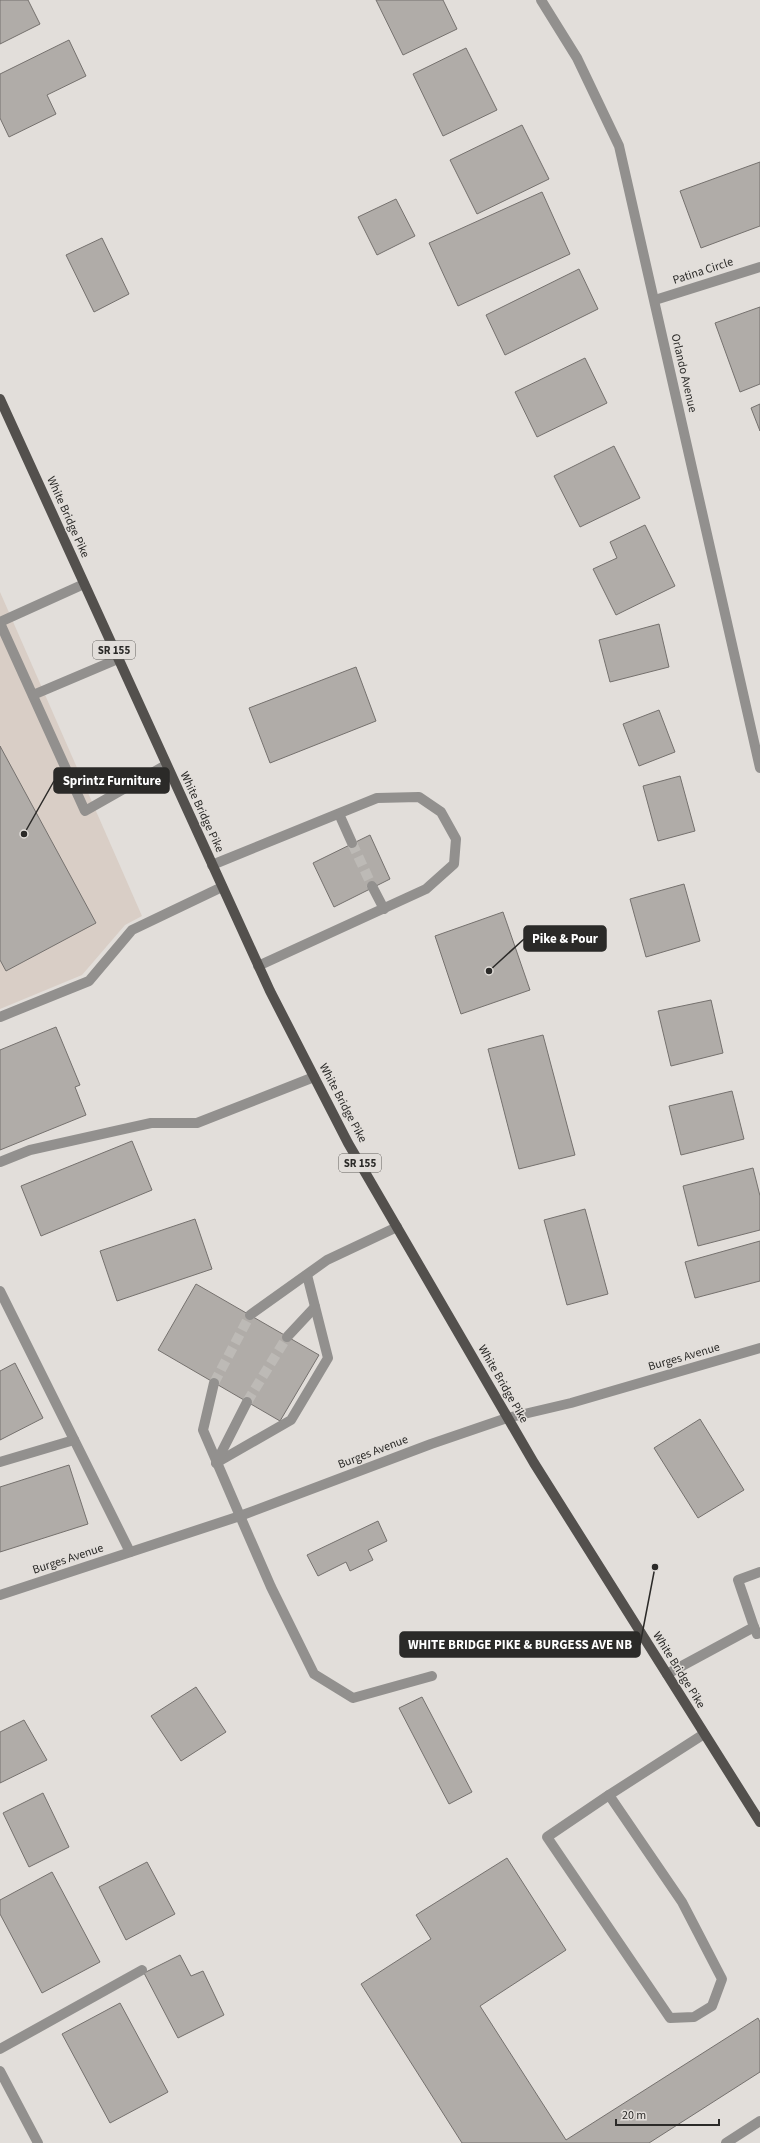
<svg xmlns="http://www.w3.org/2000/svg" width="760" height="2143" viewBox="0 0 760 2143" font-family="'Source Sans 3',sans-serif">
  <rect width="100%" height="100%" fill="#e2deda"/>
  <path fill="#d9cec6" d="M 0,592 L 142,916 L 125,925 L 82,975 L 0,1009 Z"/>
  <g fill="#b0aca8" stroke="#75716e">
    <path d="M 0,0 L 28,0 L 40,24 L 0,44 Z"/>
    <path d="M 376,0 L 443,0 L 457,29 L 403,55 Z"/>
    <path d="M 69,40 L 86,76 L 47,95 L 56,114 L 9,137 L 0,118 L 0,74 Z"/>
    <path d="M 466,48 L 497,110 L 443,136 L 413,74 Z"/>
    <path d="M 522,125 L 549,179 L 477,214 L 450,160 Z"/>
    <path d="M 760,162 L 760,226 L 701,248 L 680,191 Z"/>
    <path d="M 542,192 L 570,254 L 458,306 L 429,243 Z"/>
    <path d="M 396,199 L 415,236 L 377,255 L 358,217 Z"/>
    <path d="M 102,238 L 129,294 L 94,312 L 66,255 Z"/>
    <path d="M 579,269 L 598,309 L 505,355 L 486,315 Z"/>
    <path d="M 760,307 L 760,384 L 740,392 L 715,323 Z"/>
    <path d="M 585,358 L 607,403 L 537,437 L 515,392 Z"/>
    <path d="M 760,404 L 760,431 L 751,408 Z"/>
    <path d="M 614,446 L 640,498 L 580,527 L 554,476 Z"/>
    <path d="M 645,525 L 675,586 L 616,615 L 593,569 L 617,558 L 610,542 Z"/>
    <path d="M 659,624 L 669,667 L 610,682 L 599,640 Z"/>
    <path d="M 356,667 L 376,721 L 270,763 L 249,708 Z"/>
    <path d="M 659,710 L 675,752 L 639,766 L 623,724 Z"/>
    <path d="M 0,746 L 96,923 L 6,971 L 0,960 Z"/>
    <path d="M 680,776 L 695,831 L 658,841 L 643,786 Z"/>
    <path d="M 370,835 L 390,879 L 334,907 L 313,863 Z"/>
    <path d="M 684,884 L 700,941 L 646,957 L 630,899 Z"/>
    <path d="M 503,912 L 530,990 L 461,1014 L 435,936 Z"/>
    <path d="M 711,1000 L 723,1053 L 671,1066 L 658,1011 Z"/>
    <path d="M 56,1027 L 80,1085 L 75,1087 L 86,1115 L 0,1150 L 0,1050 Z"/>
    <path d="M 543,1035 L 575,1155 L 519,1169 L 488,1049 Z"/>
    <path d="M 732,1091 L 744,1139 L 681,1155 L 669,1106 Z"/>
    <path d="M 132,1141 L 152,1190 L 41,1236 L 21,1186 Z"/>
    <path d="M 753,1168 L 760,1196 L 760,1230 L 698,1246 L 683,1186 Z"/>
    <path d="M 585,1209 L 608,1294 L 567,1305 L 544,1220 Z"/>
    <path d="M 195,1219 L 212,1269 L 117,1301 L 100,1251 Z"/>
    <path d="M 760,1241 L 760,1281 L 695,1298 L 685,1262 Z"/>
    <path d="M 196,1284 L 319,1355 L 280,1421 L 158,1350 Z"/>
    <path d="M 15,1363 L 43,1418 L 0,1440 L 0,1371 Z"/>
    <path d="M 700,1419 L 744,1490 L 698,1518 L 654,1448 Z"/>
    <path d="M 69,1465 L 88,1524 L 0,1552 L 0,1487 Z"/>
    <path d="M 378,1521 L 387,1541 L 368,1550 L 373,1560 L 350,1571 L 346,1562 L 318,1576 L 307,1555 Z"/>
    <path d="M 196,1687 L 226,1732 L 181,1761 L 151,1716 Z"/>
    <path d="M 422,1697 L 472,1792 L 449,1804 L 399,1708 Z"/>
    <path d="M 24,1720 L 47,1760 L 0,1783 L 0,1732 Z"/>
    <path d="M 43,1793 L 69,1847 L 29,1867 L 3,1813 Z"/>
    <path d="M 507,1858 L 566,1950 L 480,2006 L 566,2140 L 758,2018 L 760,2022 L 760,2072 L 649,2143 L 462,2143 L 361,1984 L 431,1939 L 416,1915 Z"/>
    <path d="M 147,1862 L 175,1914 L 126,1940 L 99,1887 Z"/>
    <path d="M 52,1872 L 100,1962 L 42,1993 L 0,1914 L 0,1900 Z"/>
    <path d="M 180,1955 L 191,1976 L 203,1971 L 224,2015 L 178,2038 L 144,1973 Z"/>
    <path d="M 120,2003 L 168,2092 L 110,2123 L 62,2034 Z"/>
  </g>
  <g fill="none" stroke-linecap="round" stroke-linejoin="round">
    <g stroke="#bdbab6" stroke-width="10" stroke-dasharray="10 5" stroke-linecap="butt">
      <path d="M 352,843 L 372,886"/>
      <path d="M 214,1383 L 250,1315"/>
      <path d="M 247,1402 L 287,1337"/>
    </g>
    <g stroke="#92908e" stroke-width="10">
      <path d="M 541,0 L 577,58 L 619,146 L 760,768"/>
      <path d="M 655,300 L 760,267"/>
      <path d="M 0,622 L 84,584"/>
      <path d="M 0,623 L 85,811 L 166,765"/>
      <path d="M 33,695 L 118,659"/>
      <path d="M 339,814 L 352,843"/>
      <path d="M 212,865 L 377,798 L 419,797 L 441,812 L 456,839 L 454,864 L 426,889 L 258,966"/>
      <path d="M 372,886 L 384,909"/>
      <path d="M 0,1017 L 89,981 L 132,930 L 222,887"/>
      <path d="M 0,1162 L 30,1150 L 151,1123 L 197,1123 L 314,1077"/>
      <path d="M 0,1291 L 130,1552"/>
      <path d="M 250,1315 L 327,1260 L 397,1227"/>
      <path d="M 287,1337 L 315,1307"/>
      <path d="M 214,1383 L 203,1430 L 240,1516 L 271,1587 L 314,1674 L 353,1698 L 432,1676"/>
      <path d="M 0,1462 L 74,1440"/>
      <path d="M 216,1463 L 291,1420 L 328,1358 L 307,1275"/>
      <path d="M 216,1463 L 247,1402"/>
      <path d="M 0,1595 L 240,1516 L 431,1444 L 507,1418 L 571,1403 L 760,1348"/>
      <path d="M 754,1627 L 757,1634 L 760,1633"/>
      <path d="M 667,1674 L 754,1627 L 738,1580 L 760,1572"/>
      <path d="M 609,1795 L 682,1902 L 722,1979 L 712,2006 L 694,2017 L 670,2018 L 547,1837 Z"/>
      <path d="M 609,1795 L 704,1734"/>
      <path d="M 0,2049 L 142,1970"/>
      <path d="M 0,2071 L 38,2143"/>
      <path d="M 726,2143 L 760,2121"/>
    </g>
    <path stroke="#53504d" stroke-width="10" d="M 0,399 L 270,991 L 348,1143 L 534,1463 L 760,1822"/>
  </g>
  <g text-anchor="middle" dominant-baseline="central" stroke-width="3" stroke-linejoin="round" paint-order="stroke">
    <g fill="#e2deda" stroke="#62605d" stroke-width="1">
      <rect x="93" y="641" width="42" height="18" rx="3"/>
      <rect x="339" y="1154" width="42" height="18" rx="3"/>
    </g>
    <g font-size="11" font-weight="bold" fill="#2b2a28">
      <text x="114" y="650">SR 155</text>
      <text x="360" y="1163">SR 155</text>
    </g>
    <g font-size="12" fill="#2b2a28" stroke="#e2deda">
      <text transform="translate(703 271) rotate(-18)">Patina Circle</text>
      <text transform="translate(684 373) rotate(77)">Orlando Avenue</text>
      <text transform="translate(68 517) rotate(66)">White Bridge Pike</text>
      <text transform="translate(202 812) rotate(65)">White Bridge Pike</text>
      <text transform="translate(343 1103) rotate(62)">White Bridge Pike</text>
      <text transform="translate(684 1357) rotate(-16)">Burges Avenue</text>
      <text transform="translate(503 1384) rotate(60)">White Bridge Pike</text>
      <text transform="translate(373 1452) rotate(-21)">Burges Avenue</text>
      <text transform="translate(68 1559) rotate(-18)">Burges Avenue</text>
      <text transform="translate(679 1670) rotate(58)">White Bridge Pike</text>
    </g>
  </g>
  <path fill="none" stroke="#2b2a28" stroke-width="1.5" d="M24 834L54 781M489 971L524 939M655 1567L640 1645"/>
  <g fill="#2b2a28" stroke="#e2deda" stroke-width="1.5">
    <circle cx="24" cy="834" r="4"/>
    <circle cx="489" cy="971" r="4"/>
    <circle cx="655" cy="1567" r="4"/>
  </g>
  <g fill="#2b2a28" stroke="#2b2a28" stroke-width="1.5">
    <rect x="54" y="768" width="115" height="25" rx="4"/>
    <rect x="524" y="926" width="82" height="25" rx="4"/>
    <rect x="400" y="1632" width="240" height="25" rx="4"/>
  </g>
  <g font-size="13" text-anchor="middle" font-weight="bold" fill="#fff">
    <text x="112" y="785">Sprintz Furniture</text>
    <text x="565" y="943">Pike &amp; Pour</text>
    <text x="520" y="1649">WHITE BRIDGE PIKE &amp; BURGESS AVE NB</text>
  </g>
  <path d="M616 2119v6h103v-6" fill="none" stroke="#2b2a28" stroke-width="2"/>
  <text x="622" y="2119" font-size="12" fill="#2b2a28" stroke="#e2deda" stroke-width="3" paint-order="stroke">20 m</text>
</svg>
